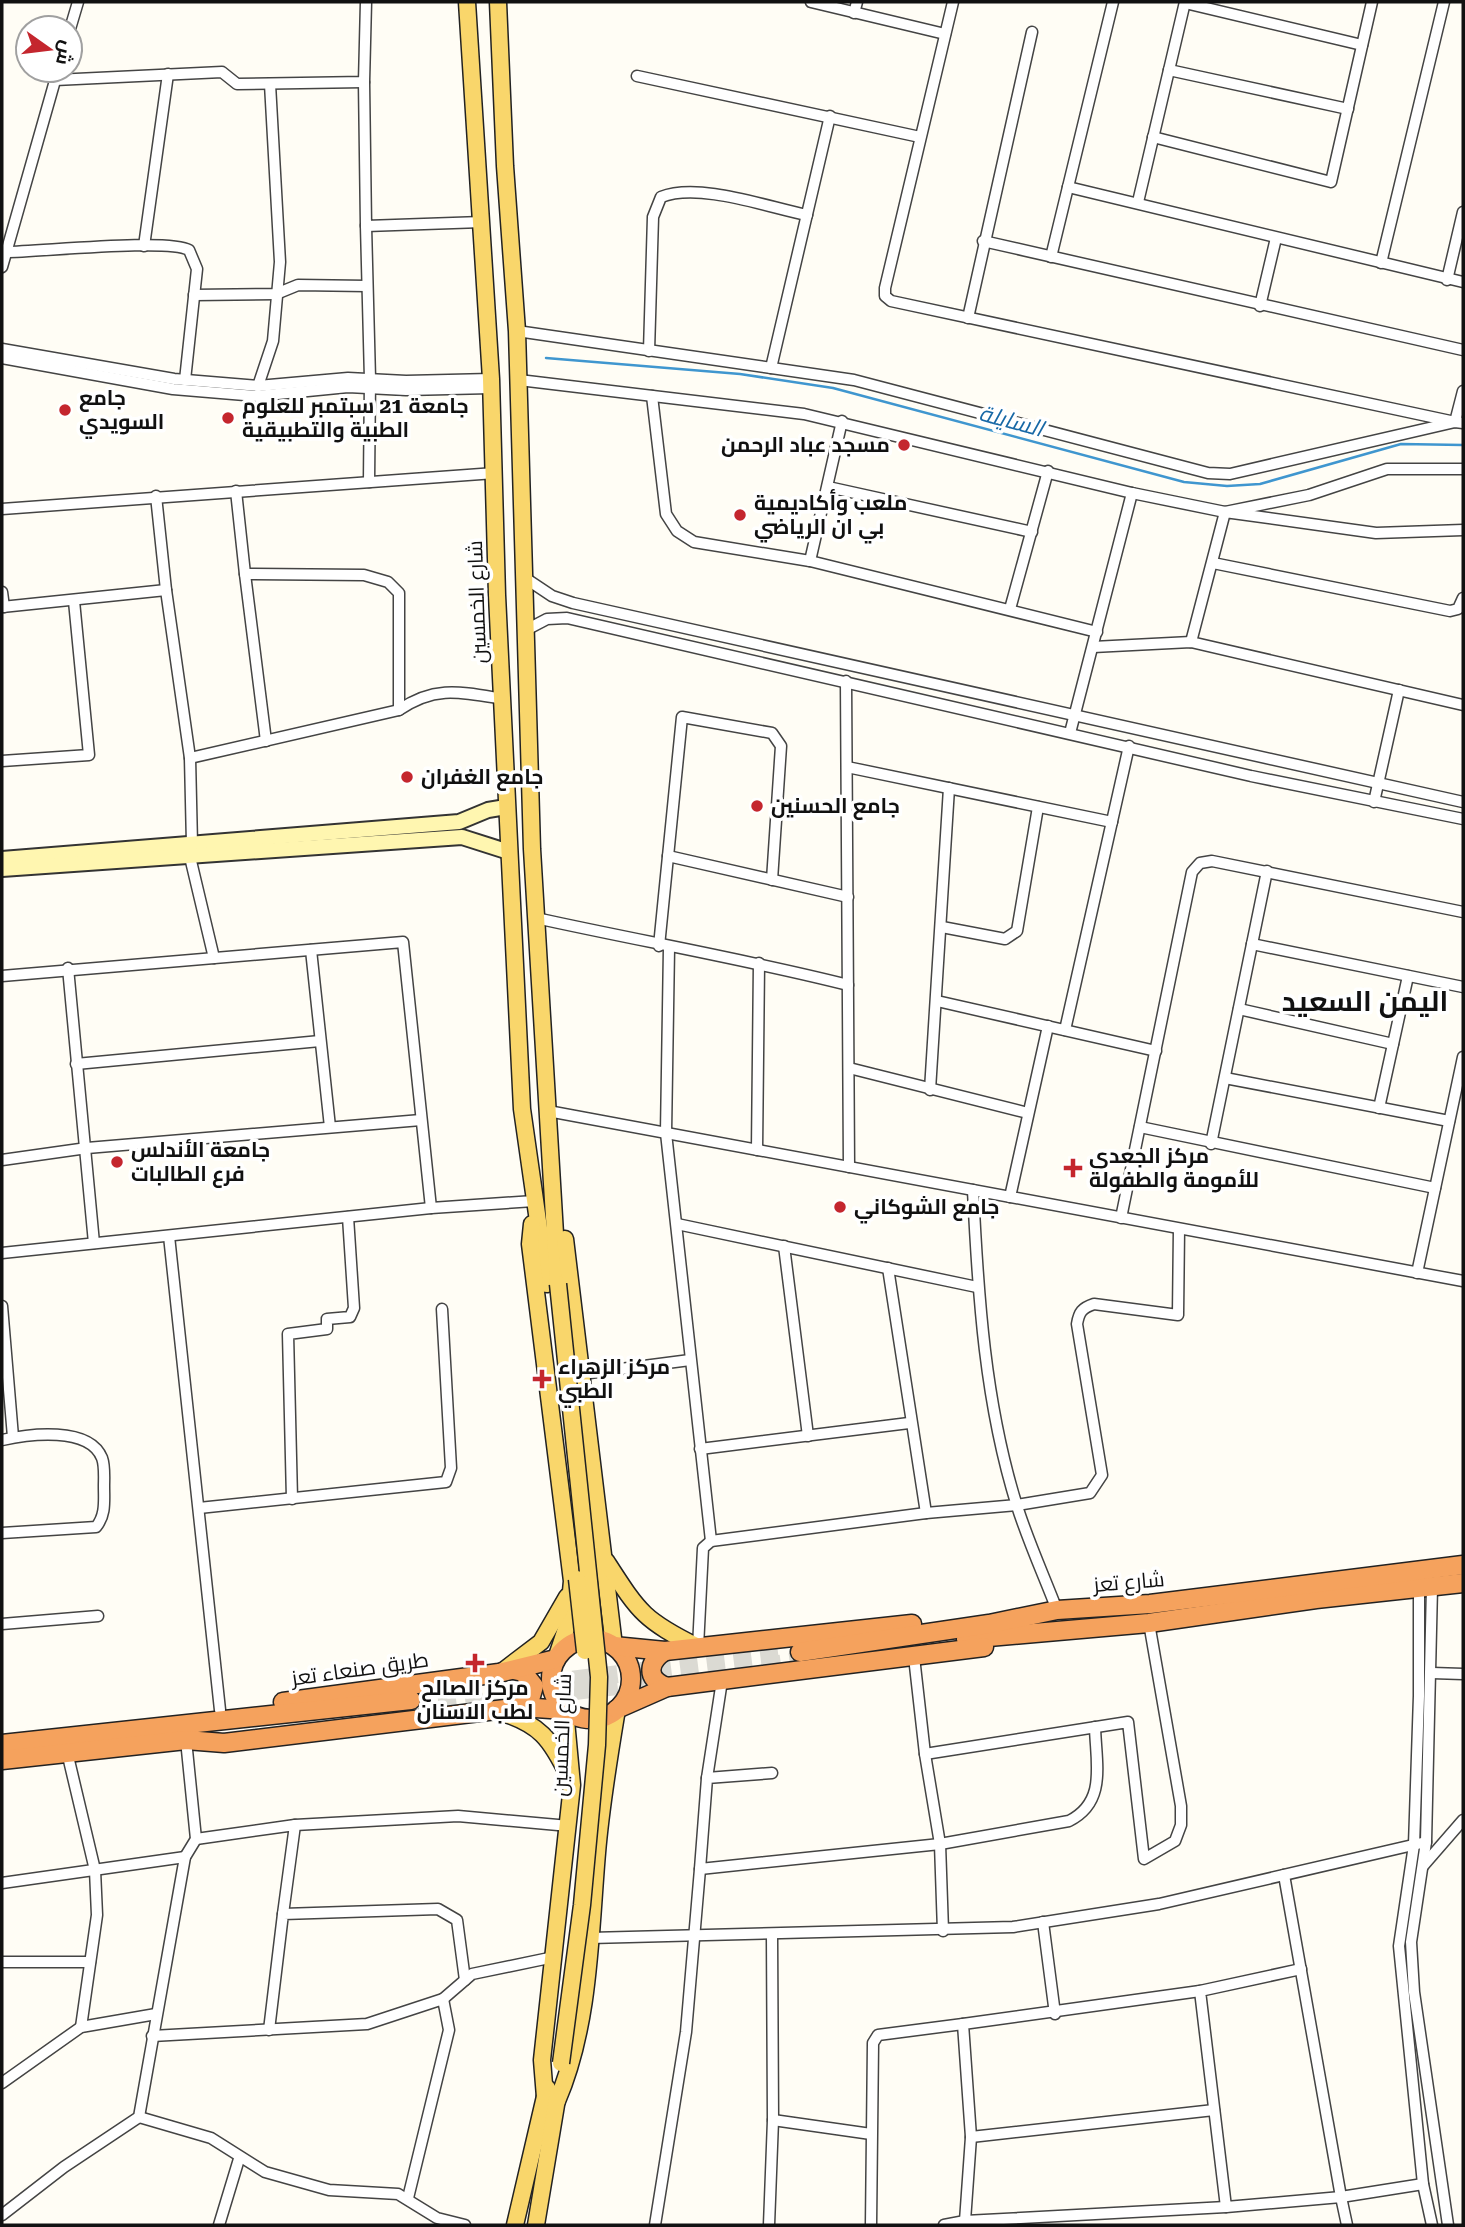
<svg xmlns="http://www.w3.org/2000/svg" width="1465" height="2227" viewBox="0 0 1465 2227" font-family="'Roboto Serif',Cairo,serif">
  <rect width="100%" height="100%" fill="#fffdf5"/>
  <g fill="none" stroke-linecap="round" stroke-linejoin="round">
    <path stroke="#3f96cf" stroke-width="2.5" d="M 546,358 L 740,374 L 833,388 L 1184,482 L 1227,486 L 1260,484 L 1401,444 L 1463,445"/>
    <g stroke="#dbdad3" stroke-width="18" stroke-dasharray="18 9" stroke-linecap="butt">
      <path d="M 763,1666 L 801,1661"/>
      <path d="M 546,1683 L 779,1654"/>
      <path d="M 412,1710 L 669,1680"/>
    </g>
    <defs>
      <g id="street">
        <path d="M 811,2 L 945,34"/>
        <path d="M 953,2 L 885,288 L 885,296 L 891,301 L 1455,422 L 1463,391"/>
        <path d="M 1185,3 L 1362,45"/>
        <path d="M 854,13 L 857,2"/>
        <path d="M 70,29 L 78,2"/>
        <path d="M 1169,70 L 1348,109"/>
        <path d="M 637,76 L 920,137"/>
        <path d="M 55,80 L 222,72 L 237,84 L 364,82 L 366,2"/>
        <path d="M 364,82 L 366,226 L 482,222"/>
        <path d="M 1153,137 L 1331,182 L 1372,2"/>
        <path d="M 1068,187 L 1463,282"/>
        <path d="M 1138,202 L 1185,2"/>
        <path d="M 366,226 L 370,379 L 369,482"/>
        <path d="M 983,241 L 1463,350"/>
        <path d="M 144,246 L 168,74"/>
        <path d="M 6,252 C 38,252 169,238 189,250 L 197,269 L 185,380"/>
        <path d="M 1051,257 L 1113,2"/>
        <path d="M 1381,263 L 1444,2"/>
        <path d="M 2,267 L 58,70"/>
        <path d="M 1447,280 L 1463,212"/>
        <path d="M 194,295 L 276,294 L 298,285 L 367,286"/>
        <path d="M 1260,306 L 1276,238"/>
        <path d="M 968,318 L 1032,32"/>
        <path d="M 517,331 L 854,380 L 1208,473 L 1230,474 L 1455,422 L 1463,423"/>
        <path d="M 2,349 L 174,379 L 258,386 L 348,378 L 406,381 L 491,379"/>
        <path d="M 649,351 L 653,217 L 661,197 C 699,182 767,207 807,215"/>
        <path d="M 2,358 L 173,389 L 257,396 L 348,387 L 406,390 L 491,388"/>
        <path d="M 771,368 L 830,116"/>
        <path d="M 519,380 L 804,414 L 1132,493 L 1225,512 L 1309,495 L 1387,469 L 1463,469"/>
        <path d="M 258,386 L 273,341 L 280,262 L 270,84"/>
        <path d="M 652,396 L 666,514 L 677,531 L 694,542 L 810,561 L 1097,632"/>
        <path d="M 828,487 L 1032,532"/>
        <path d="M 236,491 L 245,574 L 364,575 L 388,582 L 399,593 L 399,710"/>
        <path d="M 156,496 L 166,590 L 190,758 L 192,844"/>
        <path d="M 2,509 L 495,473"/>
        <path d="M 810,561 L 842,421"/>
        <path d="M 1213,563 L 1450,611 L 1458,609 L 1463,598"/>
        <path d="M 245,574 L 266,741"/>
        <path d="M 525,578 L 552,596 L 573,603 L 1463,802"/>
        <path d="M 2,592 L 4,607"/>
        <path d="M 2,607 L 166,590"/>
        <path d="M 1010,609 L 1048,471"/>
        <path d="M 526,630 L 547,619 L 567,618 L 1251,776 L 1463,819"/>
        <path d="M 1191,642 L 1225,512 L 1376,533 L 1463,530"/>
        <path d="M 1093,647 L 1191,642 L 1463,705"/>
        <path d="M 846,681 L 849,1167"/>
        <path d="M 1070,733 L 1132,493"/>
        <path d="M 190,758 L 399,710 C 435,685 461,692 503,699"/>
        <path d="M 2,761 L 89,755 L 74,601"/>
        <path d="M 847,767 L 1112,822"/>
        <path d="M 1374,802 L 1399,690"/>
        <path d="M 668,856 L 848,897"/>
        <path d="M 190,857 L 214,958"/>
        <path d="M 536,918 C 640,941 745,959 848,985"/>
        <path d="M 942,927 L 1005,939 L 1017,931 L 1038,807"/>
        <path d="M 1252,944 L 1463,987"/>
        <path d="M 659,946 L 682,717 L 772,733 L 781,746 L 772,880"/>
        <path d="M 669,948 L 666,1133 L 711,1541"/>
        <path d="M 311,950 L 330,1127"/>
        <path d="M 68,968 L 94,1243"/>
        <path d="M 2,976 L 403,942 L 431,1208"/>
        <path d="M 937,1001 L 1156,1051"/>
        <path d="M 1239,1009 L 1393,1044"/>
        <path d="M 1065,1030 L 1129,746"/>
        <path d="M 76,1064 L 320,1041"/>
        <path d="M 849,1068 L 1028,1113"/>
        <path d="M 1225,1078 L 1449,1121"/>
        <path d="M 930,1090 L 949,788"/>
        <path d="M 1379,1108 L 1408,976"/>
        <path d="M 548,1111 L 1463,1281"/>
        <path d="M 1140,1127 L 1435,1188"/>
        <path d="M 1211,1144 L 1267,871"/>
        <path d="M 757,1150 L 759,963"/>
        <path d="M 2,1160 L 87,1148 L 421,1120"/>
        <path d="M 973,1190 C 978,1296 985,1404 1017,1506 C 1028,1541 1044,1576 1057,1610"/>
        <path d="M 1010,1197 L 1048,1026"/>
        <path d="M 1121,1218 L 1192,872 L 1200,863 L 1212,861 L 1463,912"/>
        <path d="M 677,1224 L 977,1287"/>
        <path d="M 169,1236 L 220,1710"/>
        <path d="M 784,1246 L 808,1436"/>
        <path d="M 2,1253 L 431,1208 L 534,1201"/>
        <path d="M 888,1268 L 926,1513"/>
        <path d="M 1417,1273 L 1463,1057"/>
        <path d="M 2,1306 L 13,1437"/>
        <path d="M 582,1374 L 690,1360"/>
        <path d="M 2,1440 C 29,1434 89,1426 102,1458 C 105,1466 104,1478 104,1486 C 104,1501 106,1515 96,1527 L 2,1533"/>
        <path d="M 700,1449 L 909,1423"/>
        <path d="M 292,1499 L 288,1334 L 327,1329 L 327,1319 L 350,1317 L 354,1308 L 348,1217"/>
        <path d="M 199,1508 L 446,1482 L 451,1468 L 442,1309"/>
        <path d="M 1432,1587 L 1426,1842 L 1411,1942 L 1414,1992 L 1448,2225"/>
        <path d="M 1419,1588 L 1419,1696 L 1414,1845 L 1399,1946 L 1423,2184 L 1432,2225"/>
        <path d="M 2,1624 L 98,1616"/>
        <path d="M 698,1647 L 703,1548 L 711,1541 L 926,1513 L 1017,1505 L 1090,1493 L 1102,1475 L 1077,1324 C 1079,1312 1082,1308 1094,1304 L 1178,1315 L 1179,1229"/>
        <path d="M 914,1657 L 925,1754 L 940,1844 L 943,1931"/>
        <path d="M 1432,1673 L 1463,1674"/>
        <path d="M 67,1752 L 95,1870 L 97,1915 L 81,2027"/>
        <path d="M 925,1754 L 1128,1722 L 1144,1859 L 1175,1841 L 1181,1825 L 1181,1806 L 1149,1623"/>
        <path d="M 772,1773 L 707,1778 L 700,1869 L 940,1844 L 1069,1821 C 1107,1802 1096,1764 1095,1727"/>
        <path d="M 707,1778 L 721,1687 L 720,1680"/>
        <path d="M 295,1825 L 458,1816 L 569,1826"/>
        <path d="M 196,1839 L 295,1825 L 283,1914"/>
        <path d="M 1423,1866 L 1463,1820"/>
        <path d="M 1284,1875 L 1341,2197 L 1423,2184"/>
        <path d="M 2,1883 L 185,1857"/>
        <path d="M 1043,1922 L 1055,2014"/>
        <path d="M 590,1938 L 1013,1927 L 1159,1904 L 1426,1842"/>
        <path d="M 2,1962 L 90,1962"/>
        <path d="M 1301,1969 L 1200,1991 L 1226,2207 L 1341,2197 L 1347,2225"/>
        <path d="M 1200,1991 L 963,2024 L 971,2137 L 965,2221 L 1226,2207"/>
        <path d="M 269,2030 L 283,1914 L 438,1909 L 457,1920 L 465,1980"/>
        <path d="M 152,2036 L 367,2024 L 443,1999 L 472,1974 L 554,1957"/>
        <path d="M 2,2083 L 81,2027 L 156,2014"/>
        <path d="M 139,2117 L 211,2138 L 265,2172 L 329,2190 L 398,2194 L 437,2218 L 465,2225"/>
        <path d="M 773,2120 L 871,2134"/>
        <path d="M 971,2137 L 1214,2110"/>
        <path d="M 408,2198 L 449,2030 L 443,1999"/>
        <path d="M 2,2215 L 64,2167 L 139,2117 L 185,1857 L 196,1839 L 186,1740"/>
        <path d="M 219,2225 L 239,2159"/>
        <path d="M 655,2225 L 686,2032 L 700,1869"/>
        <path d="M 769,2225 L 773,2120 L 772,1935"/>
        <path d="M 871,2225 L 873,2043 L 878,2035 L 963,2024"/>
        <path d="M 944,2225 L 965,2221"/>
      </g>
      <g id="secondary">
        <path d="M 2,859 L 459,822 L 488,810 L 506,807"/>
        <path d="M 2,869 L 462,837 L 509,852"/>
      </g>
      <g id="primary">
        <path d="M 467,2 L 491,379 L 497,595 L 522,1109 L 547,1284"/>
        <path d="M 498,2 L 505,166 L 517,331 L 532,849 L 558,1284"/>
        <path d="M 532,1224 L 530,1244 L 572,1581 L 568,1623 L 556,1659"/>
        <path d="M 565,1239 L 614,1646"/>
        <path d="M 606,1561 C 639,1612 643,1620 698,1647"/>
        <path d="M 503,1671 L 541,1642 L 567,1597"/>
        <path d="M 496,1711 C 540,1723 551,1739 570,1779"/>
        <path d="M 545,2097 L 542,2060 L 572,1785 L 565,1710"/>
        <path d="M 557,2101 C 590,2025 590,1934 597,1853 C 601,1804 609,1757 617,1709"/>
        <path d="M 515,2225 L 547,2088"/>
        <path d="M 536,2225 L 558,2093"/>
      </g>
      <g id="highway">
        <circle cx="591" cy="1679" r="40"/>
        <path d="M 966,1639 L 1149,1623 L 1316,1599 L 1463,1583"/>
        <path d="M 614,1646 L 665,1651 L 912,1624"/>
        <path d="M 665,1651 C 648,1662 645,1679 667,1687"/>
        <path d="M 800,1652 L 989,1624 L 1057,1610 L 1150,1604 L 1463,1565"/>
        <path d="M 514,1670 L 523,1672 L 534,1686 L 529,1703 L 521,1707"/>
        <path d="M 283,1702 L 499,1673 L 556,1659"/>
        <path d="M 617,1709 L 667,1687 L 984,1647"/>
        <path d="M 2,1744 L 411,1700"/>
        <path d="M 2,1760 L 186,1740 L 224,1743 L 521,1707 L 565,1710"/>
      </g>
    </defs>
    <use href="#street" stroke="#444" stroke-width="13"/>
    <use href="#secondary" stroke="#333" stroke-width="18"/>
    <use href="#primary" stroke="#222" stroke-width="19"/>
    <use href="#highway" stroke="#222" stroke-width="21"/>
    <use href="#street" stroke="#fff" stroke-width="10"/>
    <use href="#secondary" stroke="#fff6b0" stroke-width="14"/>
    <use href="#primary" stroke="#f9d66b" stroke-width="16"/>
    <use href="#highway" stroke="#f5a25d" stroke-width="18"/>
    <defs>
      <g id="primary-bridge">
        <path d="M 558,1284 L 599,1677 L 597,1745 L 582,1905 L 561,2063"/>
        <path d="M 577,1579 L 585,1651"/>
      </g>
    </defs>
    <use href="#primary-bridge" stroke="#222" stroke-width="19" stroke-linecap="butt"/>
    <use href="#primary-bridge" stroke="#f9d66b" stroke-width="16"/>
  </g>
  <g fill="#c4262e" stroke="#fff" stroke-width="2.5">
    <circle cx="65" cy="410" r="7"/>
    <circle cx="228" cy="418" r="7"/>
    <circle cx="904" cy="445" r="7"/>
    <circle cx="740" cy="515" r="7"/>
    <circle cx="407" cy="777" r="7"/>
    <circle cx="757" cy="806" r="7"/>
    <circle cx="117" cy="1162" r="7"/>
    <path d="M1069.5 1157.5h7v7h7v7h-7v7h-7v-7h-7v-7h7z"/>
    <circle cx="840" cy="1207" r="7"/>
    <path d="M538.5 1368.5h7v7h7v7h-7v7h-7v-7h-7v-7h7z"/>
    <path d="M471.5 1652.5h7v7h7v7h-7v7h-7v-7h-7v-7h7z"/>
  </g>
  <g text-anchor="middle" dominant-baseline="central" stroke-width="7" stroke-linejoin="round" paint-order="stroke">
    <g font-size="21" font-weight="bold" fill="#111" stroke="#fff" text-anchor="start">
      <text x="79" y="398">جامع<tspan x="79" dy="24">السويدي</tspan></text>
      <text x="242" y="406">جامعة 21 سبتمبر للعلوم<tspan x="242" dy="24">الطبية والتطبيقية</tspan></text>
      <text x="890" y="445" text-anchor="end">مسجد عباد الرحمن</text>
      <text x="754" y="503">ملعب وأكاديمية<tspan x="754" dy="24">بي ان الرياضي</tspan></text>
      <text x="421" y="777">جامع الغفران</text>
      <text x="771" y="806">جامع الحسنين</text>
      <text x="131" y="1150">جامعة الأندلس<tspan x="131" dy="24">فرع الطالبات</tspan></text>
      <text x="1089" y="1156">مركز الجعدي<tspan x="1089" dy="24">للأمومة والطفولة</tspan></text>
      <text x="854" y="1207">جامع الشوكاني</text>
      <text x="558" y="1367">مركز الزهراء<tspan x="558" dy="24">الطبي</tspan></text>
      <text x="475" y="1688" text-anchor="middle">مركز الصالح<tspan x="475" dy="24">لطب الاسنان</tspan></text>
    </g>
    <g font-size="21" fill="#111" stroke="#fff">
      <text transform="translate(477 602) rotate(-92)">شارع الخمسين</text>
      <text transform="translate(1129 1582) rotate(-5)">شارع تعز</text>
      <text transform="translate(360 1669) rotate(-8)">طريق صنعاء تعز</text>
      <text transform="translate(562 1735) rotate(-88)">شارع الخمسين</text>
    </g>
    <g font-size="23" font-style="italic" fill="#1768a6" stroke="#fff">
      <text transform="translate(1011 421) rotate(15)">السايلة</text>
    </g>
    <g font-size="28" font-weight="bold" fill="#111" stroke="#fff">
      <text x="1365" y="1001">اليمن السعيد</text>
    </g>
  </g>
  <rect width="1465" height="2227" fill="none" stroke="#111111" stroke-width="7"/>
  <g transform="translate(49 49) rotate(104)"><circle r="33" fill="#ffffff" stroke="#a0a0a0" stroke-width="2"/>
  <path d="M0-5L12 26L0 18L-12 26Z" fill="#c4262e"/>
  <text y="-10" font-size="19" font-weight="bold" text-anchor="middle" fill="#111111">ش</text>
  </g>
</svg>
